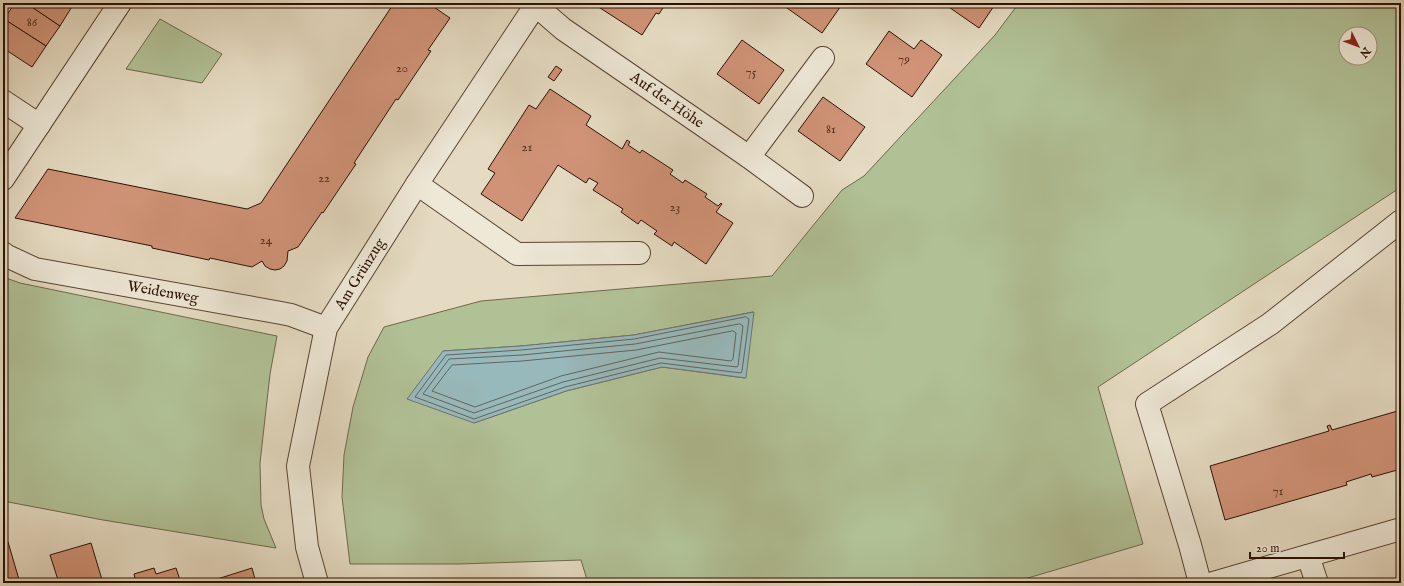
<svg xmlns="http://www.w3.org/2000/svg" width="1404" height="586" viewBox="0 0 1404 586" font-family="'IM FELL English',serif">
  <rect width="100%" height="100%" fill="#e5dbc2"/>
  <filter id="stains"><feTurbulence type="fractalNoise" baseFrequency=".005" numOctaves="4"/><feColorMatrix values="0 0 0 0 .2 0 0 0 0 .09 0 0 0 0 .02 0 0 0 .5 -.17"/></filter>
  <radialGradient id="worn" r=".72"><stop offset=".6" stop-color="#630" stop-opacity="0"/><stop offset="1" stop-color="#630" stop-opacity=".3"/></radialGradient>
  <g fill="#b1c196" stroke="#6e684c" fill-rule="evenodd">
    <path d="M 1019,3 L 1401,3 L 1401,187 L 1098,387 L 1143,544 L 1011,583 L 588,583 L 581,560 L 459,564 L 350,564 L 342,497 L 344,455 L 353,407 L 368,357 L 384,327 L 481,301 L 772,276 L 842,190 L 864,176 L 995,35 ZM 1346,34 L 1370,34 L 1370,58 L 1346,58 ZM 753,312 L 745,378 L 662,367 L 566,391 L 474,423 L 443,351 L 521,346 L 634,335 Z"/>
    <path d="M 160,19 L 222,54 L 202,83 L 126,69 Z"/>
    <path d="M 3,277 L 20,283 L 277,336 L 270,374 L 260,463 L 261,505 L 264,519 L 276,548 L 103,520 L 3,501 Z"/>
  </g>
  <path fill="#98b9bb" stroke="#6d7571" d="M 754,312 L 746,378 L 662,367 L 566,391 L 474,423 L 407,399 L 443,351 L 521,346 L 634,335 Z"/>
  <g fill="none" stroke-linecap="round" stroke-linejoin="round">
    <g stroke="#62645e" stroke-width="1">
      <path d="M 746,317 L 749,319 L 742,371 L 741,373 L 661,363 L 565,387 L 474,419 L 415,397 L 446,355 L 521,350 L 634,339 Z"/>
      <path d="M 740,324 L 743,326 L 738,366 L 737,367 L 660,358 L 563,382 L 474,413 L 423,394 L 449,359 L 522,355 L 635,344 Z"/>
      <path d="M 733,331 L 736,333 L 733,359 L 731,361 L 659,352 L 561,376 L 475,407 L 432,391 L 452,365 L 522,361 L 636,350 Z"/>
    </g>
  </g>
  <g fill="#d09377" stroke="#2c1002">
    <path d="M 15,3 L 26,3 L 60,26 L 46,46 L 4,19 Z"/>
    <path d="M 26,3 L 70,3 L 73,5 L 60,26 Z"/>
    <path d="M 394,3 L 428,3 L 450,18 L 428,50 L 431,51 L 398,100 L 396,99 L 354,163 L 356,164 L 323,213 L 322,212 L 298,247 L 288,251 L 287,261 L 284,266 L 280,269 L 275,270 L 270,269 L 265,266 L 262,261 L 252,267 L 210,258 L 209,260 L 152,248 L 152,246 L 15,218 L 48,169 L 247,209 L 261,203 Z"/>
    <path d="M 599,3 L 666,3 L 659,14 L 656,13 L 642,35 L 597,6 Z"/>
    <path d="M 780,3 L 843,3 L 822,33 Z"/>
    <path d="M 943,3 L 996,3 L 979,28 Z"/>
    <path d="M 4,19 L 46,46 L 32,67 L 3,48 L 3,21 Z"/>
    <path d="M 889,31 L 914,49 L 921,40 L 942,55 L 912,97 L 866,64 Z"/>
    <path d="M 742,40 L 784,70 L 759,104 L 717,74 Z"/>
    <path d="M 556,66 L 562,70 L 554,81 L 548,77 Z"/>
    <path d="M 550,89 L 591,116 L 586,125 L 622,149 L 627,140 L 630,142 L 628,145 L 640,153 L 642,150 L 673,170 L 670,174 L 683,183 L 685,180 L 707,194 L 705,197 L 718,206 L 721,203 L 722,204 L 716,212 L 733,223 L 706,264 L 674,242 L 672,246 L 654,234 L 657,231 L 641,220 L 638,224 L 621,212 L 623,209 L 593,190 L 598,183 L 589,178 L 586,183 L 558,165 L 522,221 L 481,194 L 495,173 L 488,169 L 529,105 L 536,109 Z"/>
    <path d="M 823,97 L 865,127 L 840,161 L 798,131 Z"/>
    <path d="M 1401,410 L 1401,469 L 1372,477 L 1371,474 L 1346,482 L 1347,485 L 1225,520 L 1210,466 L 1329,431 L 1327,426 L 1330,425 L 1332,430 Z"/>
    <path d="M 8,542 L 20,583 L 3,583 L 3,543 Z"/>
    <path d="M 91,543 L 103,583 L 59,583 L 50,555 Z"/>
    <path d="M 154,568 L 156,574 L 176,568 L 181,583 L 136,583 L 134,574 Z"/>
    <path d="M 252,568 L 256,583 L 212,583 L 211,581 Z"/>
  </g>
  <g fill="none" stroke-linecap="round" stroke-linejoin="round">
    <defs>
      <g id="minor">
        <path d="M 533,3 L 563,29 L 749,157 L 802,196"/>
        <path d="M 3,101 L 39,125"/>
        <path d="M 749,157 L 823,58"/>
        <path d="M 3,179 L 120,3"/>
        <path d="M 417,184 L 517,254 L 639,253"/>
        <path d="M 3,253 L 7,256 L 35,269 L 281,313 L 291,315 L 326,328"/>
        <path d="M 1308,556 L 1317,583"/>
        <path d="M 317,583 L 307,547 L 298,466 L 326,328 L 417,184 L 537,3"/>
        <path d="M 1200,583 L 1190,545 L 1147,404 L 1270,324 L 1401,221"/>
        <path d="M 1213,583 L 1401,529"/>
      </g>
    </defs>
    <use href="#minor" stroke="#5a4332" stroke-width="24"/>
    <use href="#minor" stroke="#eee8d7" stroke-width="22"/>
  </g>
  <g text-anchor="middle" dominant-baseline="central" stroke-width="3.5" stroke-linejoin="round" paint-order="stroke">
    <g font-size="13" fill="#55311f">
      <text x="32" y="22">86</text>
      <text x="904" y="59">79</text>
      <text x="402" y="68">20</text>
      <text x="751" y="72">75</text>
      <text x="831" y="129">81</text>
      <text x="527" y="147">21</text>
      <text x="324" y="178">22</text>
      <text x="675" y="207">23</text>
      <text x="266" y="240">24</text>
      <text x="1278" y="491">71</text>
    </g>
    <g font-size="15" fill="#2c1002" stroke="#eee8d7">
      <text transform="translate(667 100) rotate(35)">Auf der Höhe</text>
      <text transform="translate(360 274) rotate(-58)">Am Grünzug</text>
      <text transform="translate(163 292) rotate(10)">Weidenweg</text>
    </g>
  </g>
  <rect width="1404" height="586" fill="none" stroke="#e5dbc2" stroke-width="16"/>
  <rect x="4" y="4" width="1396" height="578" fill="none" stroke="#2c1002" stroke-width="2"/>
  <rect x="8" y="8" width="1388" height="570" fill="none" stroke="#2c1002"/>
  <g transform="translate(1358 46) rotate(132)"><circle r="19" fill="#eee8d7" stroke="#a09282"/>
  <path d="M0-3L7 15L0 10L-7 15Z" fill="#8f2418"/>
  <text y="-6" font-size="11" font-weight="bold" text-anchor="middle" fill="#2c1002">N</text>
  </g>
  <path d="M1250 552v6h94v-6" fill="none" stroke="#2c1002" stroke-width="2"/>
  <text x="1256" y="552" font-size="12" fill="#2c1002" stroke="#eee8d7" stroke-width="3" paint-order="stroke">20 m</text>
  <rect width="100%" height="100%" filter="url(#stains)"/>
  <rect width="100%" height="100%" fill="url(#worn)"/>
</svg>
